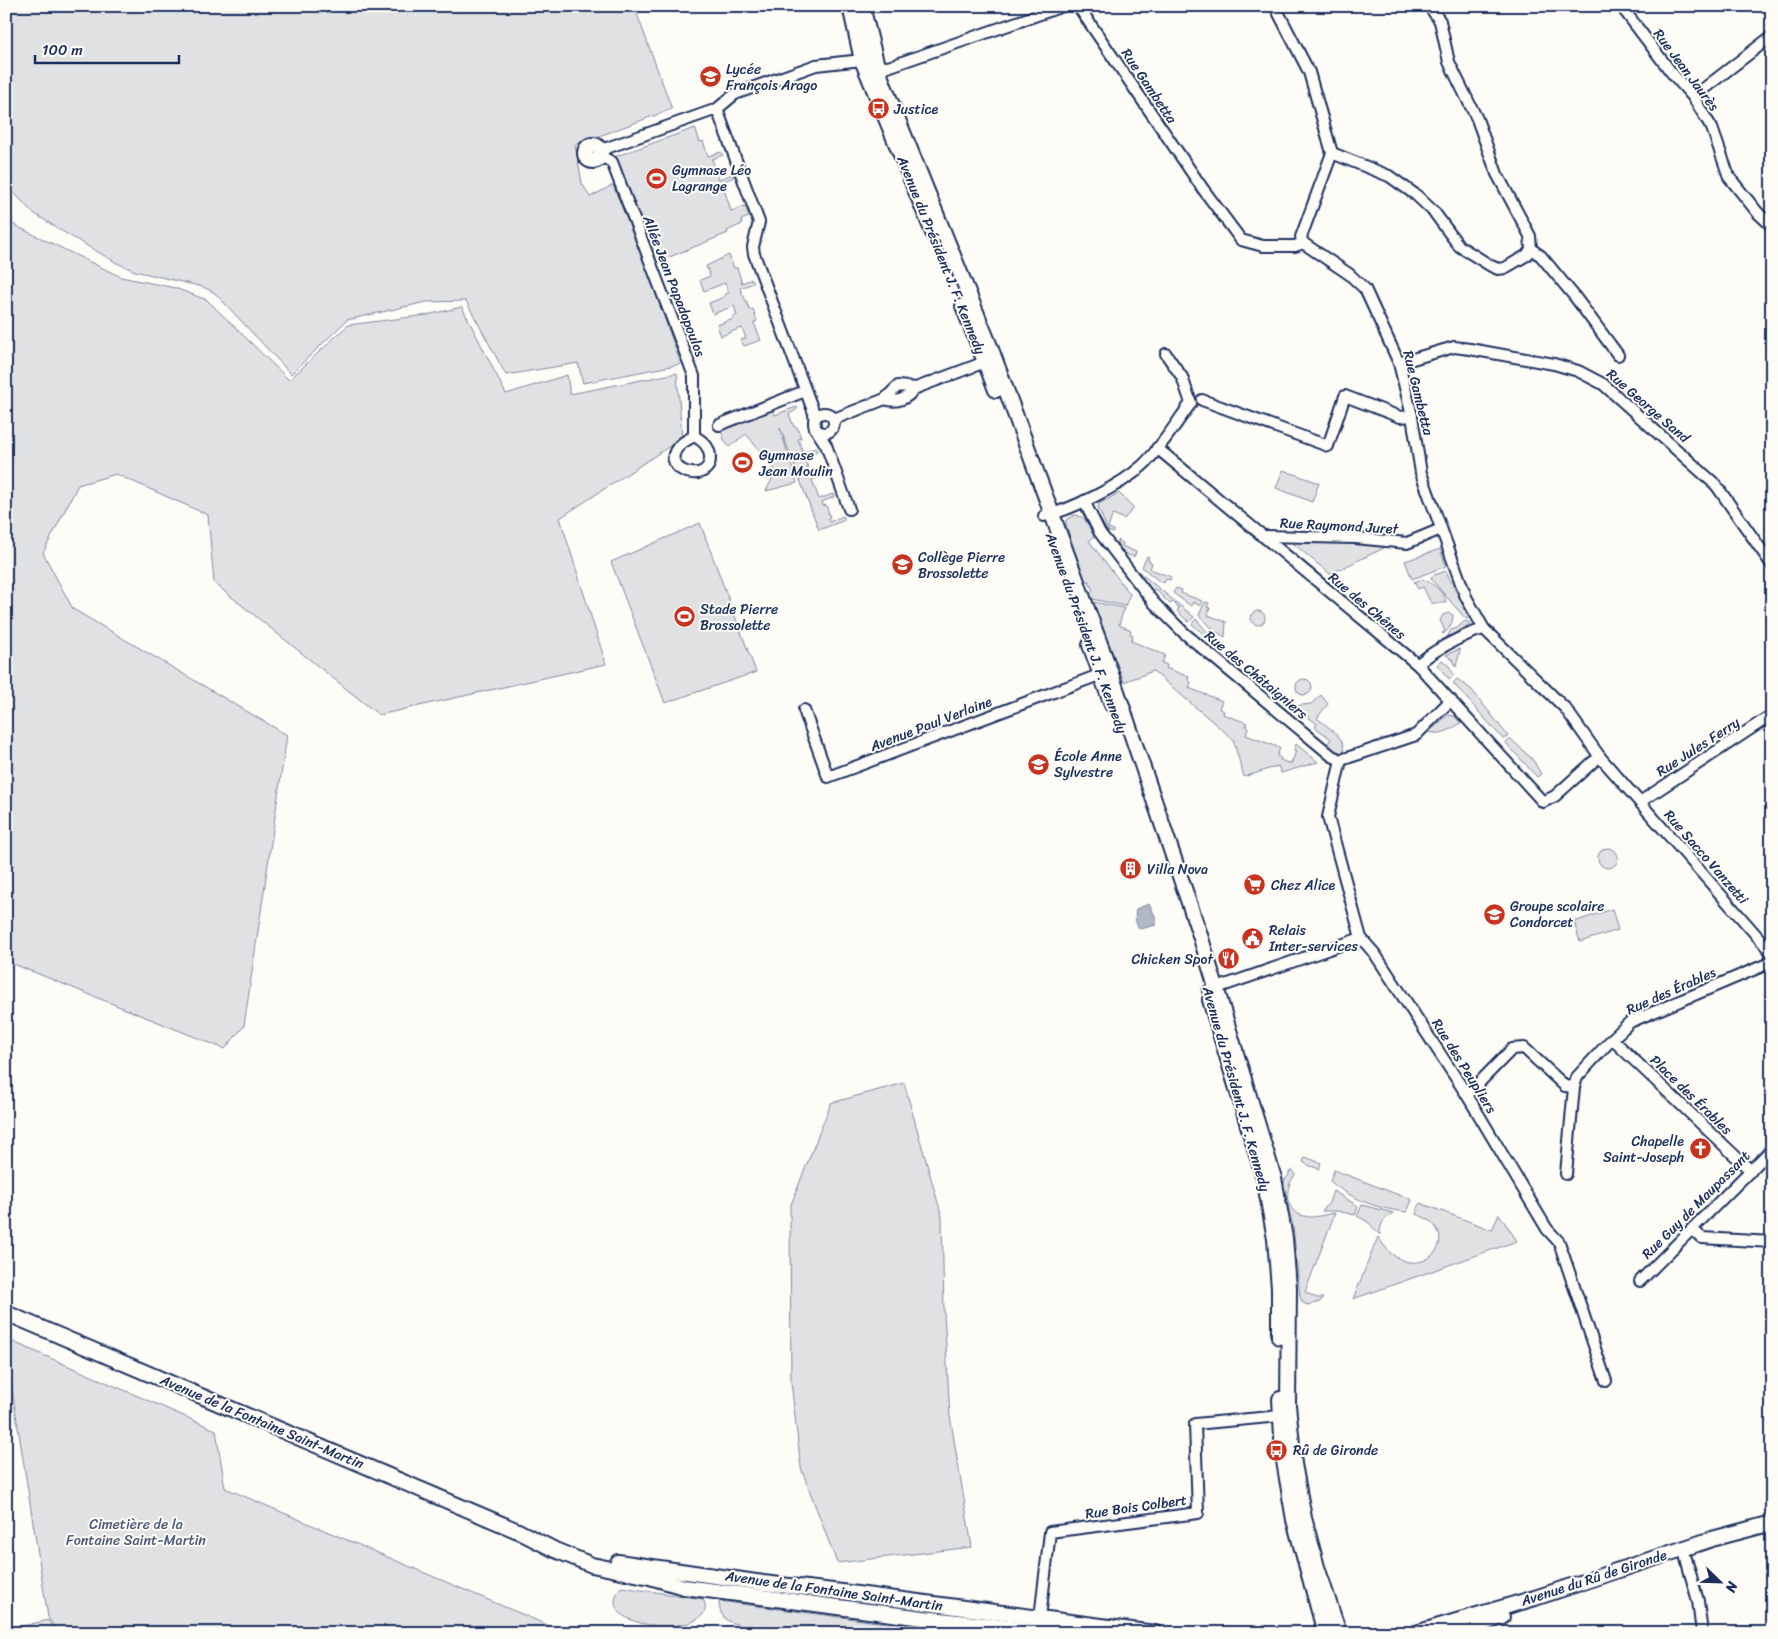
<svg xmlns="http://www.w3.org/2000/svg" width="1778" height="1639" viewBox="0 0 1778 1639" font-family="Sriracha,sans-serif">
  <rect width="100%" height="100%" fill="#fdfcf7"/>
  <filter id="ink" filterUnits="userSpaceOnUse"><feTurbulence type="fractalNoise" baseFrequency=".02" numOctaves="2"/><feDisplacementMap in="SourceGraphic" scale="10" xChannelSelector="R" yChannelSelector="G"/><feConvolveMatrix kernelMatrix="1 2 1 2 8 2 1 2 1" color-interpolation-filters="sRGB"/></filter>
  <g filter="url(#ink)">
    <g fill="#e0e1e3" stroke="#7e88a0">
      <path d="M 6,6 L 634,6 L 672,109 L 575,145 L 582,183 L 590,197 L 613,185 L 648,272 L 681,364 L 583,383 L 578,363 L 506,375 L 466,301 L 426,302 L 347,320 L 291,374 L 215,293 L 203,287 L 135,271 L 117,263 L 60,230 L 32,212 L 6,184 Z"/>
      <path d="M 695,128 L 700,142 L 703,141 L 708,156 L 721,152 L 723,155 L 712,159 L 719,179 L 733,174 L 734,177 L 722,182 L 731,211 L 745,206 L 749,217 L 741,220 L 742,224 L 727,231 L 728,233 L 655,263 L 614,157 Z"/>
      <path d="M 6,214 L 14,225 L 121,277 L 175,288 L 207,300 L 289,380 L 348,325 L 427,315 L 462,307 L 506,394 L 567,375 L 570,394 L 677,373 L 682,438 L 560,518 L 606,664 L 379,715 L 214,583 L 208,515 L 116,474 L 78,485 L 43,553 L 73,609 L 287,735 L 244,1026 L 225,1049 L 6,961 Z"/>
      <path d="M 729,255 L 734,268 L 737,268 L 742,283 L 752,279 L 754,283 L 740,288 L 750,310 L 753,309 L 757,321 L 754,323 L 761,340 L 744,346 L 741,340 L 746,338 L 742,328 L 721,336 L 717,325 L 733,319 L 733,317 L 737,315 L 734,306 L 713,314 L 709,303 L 724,297 L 724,295 L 729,293 L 725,283 L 704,291 L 700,280 L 710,276 L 706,266 Z"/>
      <path d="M 796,407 L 798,408 L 796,410 L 789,414 L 794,427 L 797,427 L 801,438 L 798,439 L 803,452 L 816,448 L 817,451 L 804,457 L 811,476 L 825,471 L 826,474 L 812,480 L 819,499 L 833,494 L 834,497 L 822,502 L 823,506 L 826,505 L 830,517 L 828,518 L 829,522 L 843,516 L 845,520 L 819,530 L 780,428 L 797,483 L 766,491 L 776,471 L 746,434 L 729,447 L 724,440 L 721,429 L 772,409 L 775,415 Z"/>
      <path d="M 1283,470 L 1319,483 L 1312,502 L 1276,488 Z"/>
      <path d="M 1119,493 L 1134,508 L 1124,519 L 1113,514 L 1108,528 L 1114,530 L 1113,533 L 1108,531 L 1098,507 L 1099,504 Z"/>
      <path d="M 1074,515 C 1086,515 1089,527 1094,537 L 1089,541 L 1130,594 L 1125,606 L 1092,599 L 1090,593 L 1093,591 L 1089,581 L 1085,582 L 1066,525 L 1066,520 Z"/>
      <path d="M 700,523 L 756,672 L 665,703 L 611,562 Z"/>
      <path d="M 1118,540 L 1123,543 L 1122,546 L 1136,552 L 1134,557 L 1125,554 L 1117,543 Z"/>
      <path d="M 1290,541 L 1381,544 L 1386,547 L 1330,574 Z"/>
      <path d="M 1440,549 L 1446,566 L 1412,579 L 1405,561 Z"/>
      <path d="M 1147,556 L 1149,557 L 1148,560 L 1152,563 L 1150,569 L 1171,577 L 1170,580 L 1166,579 L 1164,583 L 1159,581 L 1142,567 Z"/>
      <path d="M 1138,571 L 1139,572 L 1194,617 L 1189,622 L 1177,611 L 1179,608 L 1173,602 L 1170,604 L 1155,589 L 1150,593 L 1148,591 L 1150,589 Z"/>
      <path d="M 1446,571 L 1469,618 L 1468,619 L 1465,618 L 1431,579 L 1432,576 Z"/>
      <path d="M 1422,579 C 1431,582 1446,593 1446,603 L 1431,603 L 1423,587 L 1418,589 L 1414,582 Z"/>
      <path d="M 1176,588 L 1182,590 L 1181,593 L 1202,601 L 1200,606 L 1193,602 L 1191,606 L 1173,593 Z"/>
      <path d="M 1093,602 L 1124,608 L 1119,625 L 1131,630 L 1130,634 L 1133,635 L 1131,641 L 1165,655 L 1162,663 L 1167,665 L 1166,668 L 1189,677 L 1188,680 L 1191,682 L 1189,688 L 1222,701 L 1219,709 L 1224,711 L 1223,714 L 1247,723 L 1246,727 L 1248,728 L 1246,735 L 1280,748 L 1277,756 L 1281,758 L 1280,760 L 1291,764 L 1296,751 L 1294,750 L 1296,744 L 1318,762 L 1281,773 L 1278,766 L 1244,777 L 1233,739 L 1153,671 L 1124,682 Z"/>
      <path d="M 1205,602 L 1209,603 L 1207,607 L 1210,608 L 1208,615 L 1226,622 L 1225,637 L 1215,631 L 1199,615 Z"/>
      <circle cx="1258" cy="618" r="7"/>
      <path d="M 1449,613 L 1453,615 C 1453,622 1449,631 1443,634 L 1442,633 L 1445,631 L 1440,620 L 1443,615 Z"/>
      <path d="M 1196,619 L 1211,636 L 1224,643 L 1220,648 L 1192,624 Z"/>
      <path d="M 1465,621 L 1470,623 L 1470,625 L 1447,637 L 1451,630 L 1457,628 Z"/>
      <path d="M 1459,649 L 1460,650 L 1456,667 L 1453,660 L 1446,655 Z"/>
      <path d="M 1442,660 L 1449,666 L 1454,675 L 1449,679 L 1437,665 Z"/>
      <circle cx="1304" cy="687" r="8"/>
      <path d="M 1457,679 L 1471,689 L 1508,736 L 1504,740 L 1453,683 Z"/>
      <path d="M 1321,695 L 1328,704 L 1317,718 C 1327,727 1347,737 1343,753 L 1335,751 L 1326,746 L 1331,739 L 1315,727 L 1317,724 L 1294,706 L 1311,704 Z"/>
      <path d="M 1448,715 L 1454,716 L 1461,723 C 1451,729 1442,736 1429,732 Z"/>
      <path d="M 1511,739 L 1533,760 L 1541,774 L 1537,777 L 1506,743 Z"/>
      <circle cx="1608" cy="858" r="10"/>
      <path d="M 1612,909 L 1618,930 L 1580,942 L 1574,922 Z"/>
      <path d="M 904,1083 L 942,1217 L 944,1311 L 950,1416 L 972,1547 L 837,1563 L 801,1468 L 791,1382 L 790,1207 L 831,1103 Z"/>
      <path d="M 1305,1157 L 1321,1163 L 1319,1169 L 1310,1166 L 1303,1162 Z"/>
      <path d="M 1293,1170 L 1295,1175 C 1284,1188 1284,1212 1304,1216 C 1313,1219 1326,1214 1335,1213 L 1305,1292 L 1317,1298 L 1323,1298 L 1320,1302 L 1308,1305 L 1303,1303 L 1300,1297 L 1293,1226 L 1283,1186 L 1285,1179 L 1289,1175 L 1289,1172 Z"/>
      <path d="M 1334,1170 L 1412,1200 L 1407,1212 C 1378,1209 1353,1200 1330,1181 Z"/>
      <path d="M 1333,1191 L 1358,1206 L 1355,1215 L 1337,1211 L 1322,1211 L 1329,1203 Z"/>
      <path d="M 1420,1203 L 1492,1230 L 1499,1214 L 1517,1241 L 1353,1299 L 1378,1237 C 1383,1244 1388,1252 1396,1257 C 1430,1278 1464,1231 1416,1214 Z"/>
      <path d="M 1362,1205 L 1393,1213 C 1383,1219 1380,1224 1380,1235 L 1368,1222 L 1357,1216 Z"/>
      <path d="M 11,1341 L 216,1430 L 225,1488 L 566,1633 L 58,1633 L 48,1617 L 8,1364 Z"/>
      <path d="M 621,1587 L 703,1599 C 725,1639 585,1634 621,1587 Z"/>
      <path d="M 719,1601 L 960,1633 L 882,1633 L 741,1625 C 726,1623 719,1616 719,1601 Z"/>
      <path d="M 48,1620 L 56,1633 L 6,1633 L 6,1630 Z"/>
    </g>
    <path fill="#b3b8c5" stroke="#76819c" d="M 1149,904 L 1156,918 L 1156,925 L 1140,929 C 1134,923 1135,916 1136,909 Z"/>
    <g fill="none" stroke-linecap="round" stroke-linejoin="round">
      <defs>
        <g id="street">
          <path d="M 1078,6 L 1203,189 L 1241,240 L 1263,246 L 1295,246 L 1303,243"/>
          <path d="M 1275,6 L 1309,72 L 1332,153 L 1301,237 L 1303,243"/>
          <path d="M 1429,6 L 1440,21 L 1449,62 L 1477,119 L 1497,174 L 1530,236 L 1531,249"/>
          <path d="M 1621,6 L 1671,72 L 1693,97 L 1712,128 L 1729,177 L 1758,213 L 1772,226"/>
          <path d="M 1693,97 L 1772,36"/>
          <path d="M 717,109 L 759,222 L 753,247 L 754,254 L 814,413 L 815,428 L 826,445 L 849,509"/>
          <path d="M 601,150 L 717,109 L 735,94 L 816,65 L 862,60 L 877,66 L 888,67 L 1063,6"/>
          <path d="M 1332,153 L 1389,176 L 1416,195 L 1434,212 L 1459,246 L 1491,266 L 1498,269 L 1505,268 L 1527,255 L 1531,249"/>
          <path d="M 600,156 L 612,162 L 694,376 L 694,436"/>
          <path d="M 1303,243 L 1349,274 L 1365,289 L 1399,363 L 1412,416 L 1421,473 L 1466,597 L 1484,629 L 1565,708 L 1600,757 L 1772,953"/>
          <path d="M 1531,249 L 1541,256 L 1575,297 L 1618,355"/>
          <path d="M 1399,363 L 1454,347 L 1470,349 L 1554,364 L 1578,371 L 1603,384 L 1716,485 L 1772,565"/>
          <path d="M 898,386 L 916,388 C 907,398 898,404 885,399 Z"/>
          <path d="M 916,388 L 985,362"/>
          <path d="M 1202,400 L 1328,446 L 1345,396 L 1400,417 L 1412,416"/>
          <circle cx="824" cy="423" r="10"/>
          <path d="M 834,419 L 885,399"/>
          <path d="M 719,425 L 805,391"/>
          <path d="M 694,436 C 703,441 709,446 710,456 C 712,487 658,471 678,447 C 682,442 689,439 694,436 Z"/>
          <path d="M 1157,448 L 1418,665 L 1543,802 L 1555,796 L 1593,762 L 1600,757"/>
          <path d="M 1084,501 L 1100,533 L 1154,603 L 1183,632 L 1332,756 L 1341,760 L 1416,735 L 1451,700"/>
          <path d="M 1044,516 C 1073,509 1120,486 1142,466 C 1159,451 1177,422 1191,403 L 1182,377 L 1166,354"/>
          <path d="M 1262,536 L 1355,538 L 1407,543 L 1441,529"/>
          <path d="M 1418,665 C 1429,652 1467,633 1484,629"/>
          <path d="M 804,710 L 828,777 L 1107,672"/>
          <path d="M 1341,760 L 1328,817 L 1361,938 L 1375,954 L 1467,1095 L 1547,1229 L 1559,1242 L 1606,1381"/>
          <path d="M 1640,802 L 1767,718 L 1772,717"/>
          <path d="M 1208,991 L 1361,938"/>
          <path d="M 1612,1039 L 1751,1171"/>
          <path d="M 1467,1095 L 1512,1049 L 1524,1048 L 1565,1086 L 1574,1087"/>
          <path d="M 1566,1174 L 1574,1087 L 1577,1077 L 1612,1039 L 1630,1022 L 1772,962"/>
          <path d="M 1692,1229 L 1702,1238 L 1772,1242"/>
          <path d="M 1640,1281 L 1772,1149"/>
          <path d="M 1685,1555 L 1698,1601 L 1702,1633"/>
          <path d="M 1040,1618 L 1050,1532 L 1198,1513 L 1195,1424 L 1280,1416"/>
        </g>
        <g id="secondary">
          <path d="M 850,6 L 862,60 L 934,235"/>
          <path d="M 862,6 L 877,66 L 883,83 L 991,349 L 1110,671 L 1200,935 L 1274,1178 L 1285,1238 L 1289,1288 L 1288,1405 L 1294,1464 L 1304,1518 L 1317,1567 L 1339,1633"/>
          <circle cx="593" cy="153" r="8"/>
          <path d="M 963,306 L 996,390"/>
          <path d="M 1090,645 L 1112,705"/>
          <path d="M 1210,1000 L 1264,1178 L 1275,1239 L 1279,1288 L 1279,1337"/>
          <path d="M 6,1313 L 518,1531 L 555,1550 L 592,1565 L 650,1577 L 684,1587 L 923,1618 L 1054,1633"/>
          <path d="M 1280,1399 L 1283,1455 L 1294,1520 L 1325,1633"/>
          <path d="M 618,1562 L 763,1583 L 842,1592 L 1155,1633"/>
          <path d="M 1416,1633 L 1535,1598 L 1712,1539 L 1772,1523"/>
          <path d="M 1455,1633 L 1502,1617"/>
        </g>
      </defs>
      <use href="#street" stroke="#1b2f5e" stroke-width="14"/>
      <use href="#secondary" stroke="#1b2f5e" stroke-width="18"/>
      <use href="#street" stroke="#fdfcf7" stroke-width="10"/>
      <use href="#secondary" stroke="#fdfcf7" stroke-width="14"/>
    </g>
  </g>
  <defs>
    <symbol id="school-disc" viewBox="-11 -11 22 22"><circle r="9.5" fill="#c8321e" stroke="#fdfcf7"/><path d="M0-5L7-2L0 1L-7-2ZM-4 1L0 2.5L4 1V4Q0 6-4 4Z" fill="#fff"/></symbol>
    <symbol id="bus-disc" viewBox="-11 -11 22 22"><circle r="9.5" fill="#c8321e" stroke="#fdfcf7"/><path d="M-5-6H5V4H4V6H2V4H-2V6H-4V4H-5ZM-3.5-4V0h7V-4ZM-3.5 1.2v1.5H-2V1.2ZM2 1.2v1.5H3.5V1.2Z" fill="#fff"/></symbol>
    <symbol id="stadium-disc" viewBox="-11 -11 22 22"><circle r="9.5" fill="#c8321e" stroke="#fdfcf7"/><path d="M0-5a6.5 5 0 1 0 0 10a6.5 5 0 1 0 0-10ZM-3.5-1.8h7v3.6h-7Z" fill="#fff"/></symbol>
    <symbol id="building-disc" viewBox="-11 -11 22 22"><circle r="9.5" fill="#c8321e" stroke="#fdfcf7"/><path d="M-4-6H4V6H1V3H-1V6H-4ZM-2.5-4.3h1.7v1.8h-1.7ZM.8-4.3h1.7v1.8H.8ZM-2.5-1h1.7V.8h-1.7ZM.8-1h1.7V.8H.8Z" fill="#fff"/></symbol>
    <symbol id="supermarket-disc" viewBox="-11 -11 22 22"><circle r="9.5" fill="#c8321e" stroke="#fdfcf7"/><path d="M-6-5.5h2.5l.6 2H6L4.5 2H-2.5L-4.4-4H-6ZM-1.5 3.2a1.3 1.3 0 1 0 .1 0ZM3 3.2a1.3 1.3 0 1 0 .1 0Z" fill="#fff"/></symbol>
    <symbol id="civic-disc" viewBox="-11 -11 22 22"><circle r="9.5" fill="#c8321e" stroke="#fdfcf7"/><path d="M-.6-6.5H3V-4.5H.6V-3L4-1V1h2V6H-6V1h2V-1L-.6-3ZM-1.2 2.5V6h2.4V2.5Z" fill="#fff"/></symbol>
    <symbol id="restaurant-disc" viewBox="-11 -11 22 22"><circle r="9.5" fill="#c8321e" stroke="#fdfcf7"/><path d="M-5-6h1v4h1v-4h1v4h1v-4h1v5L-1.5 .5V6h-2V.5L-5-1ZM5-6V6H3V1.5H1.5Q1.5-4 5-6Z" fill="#fff"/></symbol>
    <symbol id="church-disc" viewBox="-11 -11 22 22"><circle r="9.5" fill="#c8321e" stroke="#fdfcf7"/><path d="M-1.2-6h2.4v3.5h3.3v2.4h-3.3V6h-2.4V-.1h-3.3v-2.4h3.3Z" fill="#fff"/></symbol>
  </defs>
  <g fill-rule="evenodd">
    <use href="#school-disc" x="698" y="64" width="25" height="25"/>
    <use href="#bus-disc" x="866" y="96" width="25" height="25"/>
    <use href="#stadium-disc" x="644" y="166" width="25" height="25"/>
    <use href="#stadium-disc" x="730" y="450" width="25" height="25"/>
    <use href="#school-disc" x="890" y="552" width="25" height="25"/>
    <use href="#stadium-disc" x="672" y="604" width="25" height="25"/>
    <use href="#school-disc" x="1026" y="752" width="25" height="25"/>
    <use href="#building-disc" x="1118" y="856" width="25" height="25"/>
    <use href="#supermarket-disc" x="1242" y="872" width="25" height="25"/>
    <use href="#school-disc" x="1482" y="902" width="25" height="25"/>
    <use href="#civic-disc" x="1240" y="926" width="25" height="25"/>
    <use href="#restaurant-disc" x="1216" y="946" width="25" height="25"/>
    <use href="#church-disc" x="1688" y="1136" width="25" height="25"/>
    <use href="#bus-disc" x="1264" y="1438" width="25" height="25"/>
  </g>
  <g text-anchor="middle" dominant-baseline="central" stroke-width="4" stroke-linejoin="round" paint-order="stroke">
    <g font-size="14" fill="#1b2f5e" stroke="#fdfcf7" text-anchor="start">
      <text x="726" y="69">Lycée<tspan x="726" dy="16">François Arago</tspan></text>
      <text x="894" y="109">Justice</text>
      <text x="672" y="170">Gymnase Léo<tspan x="672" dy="16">Lagrange</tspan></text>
      <text x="759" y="455">Gymnase<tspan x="759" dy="16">Jean Moulin</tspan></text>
      <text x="918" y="557">Collège Pierre<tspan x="918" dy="16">Brossolette</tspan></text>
      <text x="700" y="609">Stade Pierre<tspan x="700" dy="16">Brossolette</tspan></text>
      <text x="1054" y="756">École Anne<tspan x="1054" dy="16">Sylvestre</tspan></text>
      <text x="1147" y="869">Villa Nova</text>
      <text x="1271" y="885">Chez Alice</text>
      <text x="1510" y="906">Groupe scolaire<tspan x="1510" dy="16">Condorcet</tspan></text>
      <text x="1269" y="930">Relais<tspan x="1269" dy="16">Inter-services</tspan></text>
      <text x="1213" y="959" text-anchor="end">Chicken Spot</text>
      <text x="1684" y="1141" text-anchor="end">Chapelle<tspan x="1684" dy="16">Saint-Joseph</tspan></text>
      <text x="1293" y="1450">Rû de Gironde</text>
    </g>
    <g font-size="14" fill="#1b2f5e" stroke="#fdfcf7">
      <text transform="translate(1686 70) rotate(53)">Rue Jean Jaurès</text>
      <text transform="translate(1149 86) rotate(56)">Rue Gambetta</text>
      <text transform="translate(941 255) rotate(68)">Avenue du Président J. F. Kennedy</text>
      <text transform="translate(674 286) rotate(69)">Allée Jean Papadopoulos</text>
      <text transform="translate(1418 393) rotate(76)">Rue Gambetta</text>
      <text transform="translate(1648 406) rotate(41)">Rue George Sand</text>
      <text transform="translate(1339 526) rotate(3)">Rue Raymond Juret</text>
      <text transform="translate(1367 606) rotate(40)">Rue des Chênes</text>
      <text transform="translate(1086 633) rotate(70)">Avenue du Président J. F. Kennedy</text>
      <text transform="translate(1256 675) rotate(40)">Rue des Châtaigniers</text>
      <text transform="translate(931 724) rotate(-21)">Avenue Paul Verlaine</text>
      <text transform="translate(1698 747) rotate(-33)">Rue Jules Ferry</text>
      <text transform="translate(1706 857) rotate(49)">Rue Sacco Vanzetti</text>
      <text transform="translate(1671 991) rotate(-24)">Rue des Érables</text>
      <text transform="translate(1464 1066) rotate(58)">Rue des Peupliers</text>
      <text transform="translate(1236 1089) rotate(74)">Avenue du Président J. F. Kennedy</text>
      <text transform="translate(1691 1095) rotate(44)">Place des Érables</text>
      <text transform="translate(1696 1205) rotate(-45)">Rue Guy de Maupassant</text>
      <text transform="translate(262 1422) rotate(23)">Avenue de la Fontaine Saint-Martin</text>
      <text transform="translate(1136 1507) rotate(-8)">Rue Bois Colbert</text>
      <text transform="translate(1594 1578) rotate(-18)">Avenue du Rû de Gironde</text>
      <text transform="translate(834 1591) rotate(8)">Avenue de la Fontaine Saint-Martin</text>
    </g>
    <g font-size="14" fill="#4c5c7f" stroke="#fdfcf7">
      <text x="136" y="1524">Cimetière de la<tspan x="136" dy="16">Fontaine Saint-Martin</tspan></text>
    </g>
  </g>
  <rect width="1778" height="1639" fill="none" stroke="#fdfcf7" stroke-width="25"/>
  <rect x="12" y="12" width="1753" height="1614" fill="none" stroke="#1b2f5e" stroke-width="2" filter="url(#ink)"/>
  <g transform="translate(1720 1582) rotate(113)" stroke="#fdfcf7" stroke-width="4" paint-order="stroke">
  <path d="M0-4L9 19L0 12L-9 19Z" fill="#1b2f5e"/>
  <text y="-8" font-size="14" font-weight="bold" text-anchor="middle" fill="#1b2f5e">N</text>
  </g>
  <path d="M35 55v8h144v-8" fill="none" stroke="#1b2f5e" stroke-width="2.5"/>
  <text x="42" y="55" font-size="15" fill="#1b2f5e" stroke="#fdfcf7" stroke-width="4" paint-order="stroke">100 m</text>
</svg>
